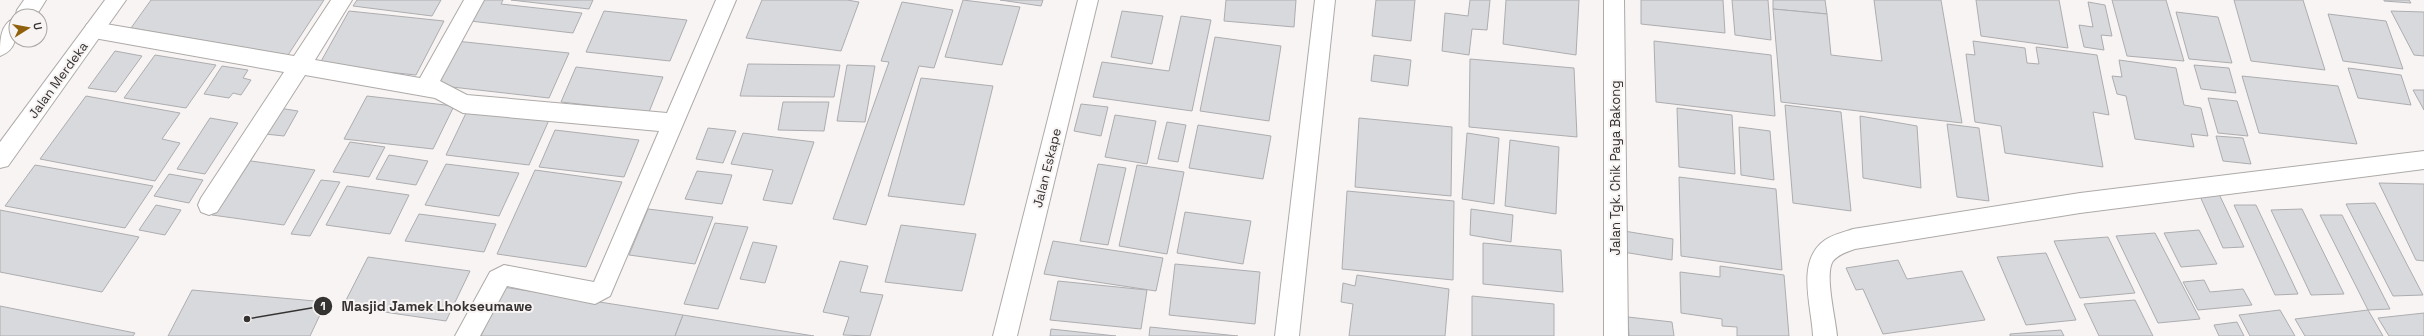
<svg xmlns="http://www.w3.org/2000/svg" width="2424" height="336" viewBox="0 0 2424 336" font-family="'Space Grotesk',sans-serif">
  <rect width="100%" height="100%" fill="#f8f4f3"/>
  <g fill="#d8d9dc" stroke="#adadb0">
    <path d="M 151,0 L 324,0 L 288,55 L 131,28 Z"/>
    <path d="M 357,0 L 441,0 L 432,16 L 353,6 Z"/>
    <path d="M 481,0 L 503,0 L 501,4 L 582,13 L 573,33 L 470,21 Z"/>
    <path d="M 511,0 L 593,0 L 589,9 Z"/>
    <path d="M 762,0 L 847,0 L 859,2 L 841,51 L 746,38 Z"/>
    <path d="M 963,0 L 1020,7 L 1002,65 L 945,57 Z"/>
    <path d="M 1000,0 L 1043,0 L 1041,6 Z"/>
    <path d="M 1226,0 L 1296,0 L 1294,27 L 1224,21 Z"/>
    <path d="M 1376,0 L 1415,0 L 1411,41 L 1372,36 Z"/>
    <path d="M 1470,0 L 1490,0 L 1487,30 L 1472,29 L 1469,55 L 1442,51 L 1445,13 L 1468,16 Z"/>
    <path d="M 1506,0 L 1579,0 L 1576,55 L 1503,44 Z"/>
    <path d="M 1641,0 L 1723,0 L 1725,33 L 1641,24 Z"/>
    <path d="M 1732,0 L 1768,0 L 1771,40 L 1735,35 Z"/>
    <path d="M 1773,0 L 1825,0 L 1827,14 L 1773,9 Z"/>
    <path d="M 1874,0 L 1941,0 L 1962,123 L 1781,102 L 1773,9 L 1827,14 L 1831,55 L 1882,61 Z"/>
    <path d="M 1976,0 L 2059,0 L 2068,48 L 1981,36 Z"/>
    <path d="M 2112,0 L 2166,0 L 2184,61 L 2127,56 Z"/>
    <path d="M 2234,0 L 2303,0 L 2325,70 L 2251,61 Z"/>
    <path d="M 2384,0 L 2409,0 L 2411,3 L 2384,1 Z"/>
    <path d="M 902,2 L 953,10 L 934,68 L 919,66 L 866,225 L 833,219 L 889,62 L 881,61 Z"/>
    <path d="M 2088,2 L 2105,5 L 2112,36 L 2101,35 L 2104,50 L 2084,47 L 2079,25 L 2093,27 Z"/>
    <path d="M 349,11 L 444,21 L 416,75 L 319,65 Z"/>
    <path d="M 604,11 L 687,20 L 670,61 L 586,52 Z"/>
    <path d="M 1122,11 L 1163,16 L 1152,64 L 1111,57 Z"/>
    <path d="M 2391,11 L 2424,12 L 2424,56 L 2414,55 Z"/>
    <path d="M 2176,12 L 2218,17 L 2232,63 L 2189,59 Z"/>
    <path d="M 2328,14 L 2386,21 L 2403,69 L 2343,61 Z"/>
    <path d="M 1181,16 L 1211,20 L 1192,111 L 1093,97 L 1102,62 L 1169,71 Z"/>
    <path d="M 1215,37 L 1281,46 L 1269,121 L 1200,111 Z"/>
    <path d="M 456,41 L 569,53 L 549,98 L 434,85 Z"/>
    <path d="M 1654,41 L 1771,55 L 1775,116 L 1656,102 Z"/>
    <path d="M 1973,41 L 2025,48 L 2027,63 L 2039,64 L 2036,47 L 2097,55 L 2109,115 L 2093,112 L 2103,167 L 2005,153 L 2001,126 L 1975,122 L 1966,54 L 1975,55 Z"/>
    <path d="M 115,51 L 142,56 L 116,92 L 88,88 Z"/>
    <path d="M 155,55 L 216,65 L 186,108 L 124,98 Z"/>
    <path d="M 1374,55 L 1411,60 L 1408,86 L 1371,81 Z"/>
    <path d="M 1470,59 L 1574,68 L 1577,137 L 1469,127 Z"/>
    <path d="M 2119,60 L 2176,68 L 2184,105 L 2201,108 L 2208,136 L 2191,134 L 2194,147 L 2135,139 L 2126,96 L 2117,94 L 2112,76 L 2122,77 Z"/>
    <path d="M 748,64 L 840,65 L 834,97 L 740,96 Z"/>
    <path d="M 847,65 L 875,66 L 865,122 L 837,121 Z"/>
    <path d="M 2194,65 L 2229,68 L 2236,93 L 2201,89 Z"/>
    <path d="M 222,66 L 248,70 L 243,78 L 251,80 L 241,95 L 233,93 L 229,98 L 204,94 Z"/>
    <path d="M 576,67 L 663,77 L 649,112 L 561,102 Z"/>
    <path d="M 2348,68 L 2401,75 L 2411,105 L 2358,98 Z"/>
    <path d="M 2242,76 L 2338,86 L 2357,144 L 2259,133 Z"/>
    <path d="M 921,78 L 993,86 L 964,205 L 888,196 Z"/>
    <path d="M 2413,90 L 2424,90 L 2424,110 Z"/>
    <path d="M 86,96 L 180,113 L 162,139 L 180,143 L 155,181 L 40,159 Z"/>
    <path d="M 367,96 L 454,106 L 433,149 L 344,139 Z"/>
    <path d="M 2208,98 L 2237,101 L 2248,136 L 2218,133 Z"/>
    <path d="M 783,102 L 829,102 L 824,131 L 778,130 Z"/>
    <path d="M 1081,104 L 1108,107 L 1101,136 L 1074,131 Z"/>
    <path d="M 1785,105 L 1841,112 L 1851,211 L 1793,203 Z"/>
    <path d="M 279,108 L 298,111 L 284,136 L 265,134 Z"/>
    <path d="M 1677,108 L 1732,115 L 1735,174 L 1679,167 Z"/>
    <path d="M 467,111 L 549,120 L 529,165 L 446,155 Z"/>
    <path d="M 1115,115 L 1156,121 L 1147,164 L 1105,157 Z"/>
    <path d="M 1860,116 L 1917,126 L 1921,188 L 1863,178 Z"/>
    <path d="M 210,118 L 238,123 L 205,174 L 177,169 Z"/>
    <path d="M 1359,118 L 1452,127 L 1451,196 L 1355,187 Z"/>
    <path d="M 1167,122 L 1186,125 L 1178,162 L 1158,159 Z"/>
    <path d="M 1947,124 L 1979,128 L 1989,201 L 1957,197 Z"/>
    <path d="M 1198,125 L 1271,136 L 1263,179 L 1189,168 Z"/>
    <path d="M 1739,127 L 1770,131 L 1774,180 L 1741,175 Z"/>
    <path d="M 708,128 L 736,131 L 723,163 L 696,159 Z"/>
    <path d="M 555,130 L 639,140 L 624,177 L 539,167 Z"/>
    <path d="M 743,133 L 814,142 L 792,204 L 763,200 L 773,170 L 731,164 Z"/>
    <path d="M 1467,133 L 1499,138 L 1494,204 L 1462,199 Z"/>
    <path d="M 2216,136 L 2243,138 L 2251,164 L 2223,161 Z"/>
    <path d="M 1510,140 L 1559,147 L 1556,214 L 1505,206 Z"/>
    <path d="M 350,142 L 385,147 L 369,177 L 333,172 Z"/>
    <path d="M 389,155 L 428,161 L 416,185 L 376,179 Z"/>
    <path d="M 244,160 L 315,170 L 284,225 L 212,215 Z"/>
    <path d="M 446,164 L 519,173 L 499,216 L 425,205 Z"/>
    <path d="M 1098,164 L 1126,168 L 1108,245 L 1080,241 Z"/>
    <path d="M 35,165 L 153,186 L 125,228 L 5,206 Z"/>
    <path d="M 1137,165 L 1184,172 L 1167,254 L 1119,246 Z"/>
    <path d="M 535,170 L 622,182 L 586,267 L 497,254 Z"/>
    <path d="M 697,171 L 732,175 L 722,204 L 685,199 Z"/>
    <path d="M 169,174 L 203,180 L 189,203 L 154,196 Z"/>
    <path d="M 1679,177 L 1776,189 L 1782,270 L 1681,256 Z"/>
    <path d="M 321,180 L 340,182 L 310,236 L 291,234 Z"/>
    <path d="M 2379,183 L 2424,184 L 2424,261 L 2416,260 Z"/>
    <path d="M 347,186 L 409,195 L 390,234 L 326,225 Z"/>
    <path d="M 1347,191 L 1454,201 L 1453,280 L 1342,269 Z"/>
    <path d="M 2199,194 L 2219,194 L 2244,247 L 2223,248 Z"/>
    <path d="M 2375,203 L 2423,295 L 2393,296 L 2346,204 Z"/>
    <path d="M 156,205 L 181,210 L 165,235 L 139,230 Z"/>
    <path d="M 2234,205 L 2256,205 L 2298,294 L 2275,295 Z"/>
    <path d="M 648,209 L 713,217 L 695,264 L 629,255 Z"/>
    <path d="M 1471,209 L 1513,215 L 1511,242 L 1470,235 Z"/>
    <path d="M 2302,209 L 2344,294 L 2311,295 L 2271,210 Z"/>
    <path d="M 0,210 L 139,237 L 102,292 L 0,272 Z"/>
    <path d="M 1185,212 L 1251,221 L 1243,264 L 1177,253 Z"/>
    <path d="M 419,214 L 496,224 L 484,252 L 405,241 Z"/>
    <path d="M 2320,215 L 2342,215 L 2390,309 L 2368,310 Z"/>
    <path d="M 715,223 L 748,227 L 718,309 L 684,304 Z"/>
    <path d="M 901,225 L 976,234 L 962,291 L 885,282 Z"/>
    <path d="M 2199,230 L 2217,264 L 2181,267 L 2164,233 Z"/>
    <path d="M 1624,231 L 1673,239 L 1672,260 L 1623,252 Z"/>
    <path d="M 2155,233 L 2200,319 L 2158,323 L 2116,236 Z"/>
    <path d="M 2108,237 L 2135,293 L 2080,298 L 2054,241 Z"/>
    <path d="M 1053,241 L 1163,258 L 1156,291 L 1044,274 Z"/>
    <path d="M 753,242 L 777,246 L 765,283 L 740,279 Z"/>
    <path d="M 1483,243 L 1561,250 L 1563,292 L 1483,284 Z"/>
    <path d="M 2046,253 L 2076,320 L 2026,325 L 1997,257 Z"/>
    <path d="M 368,257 L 470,271 L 446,321 L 343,306 Z"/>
    <path d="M 1898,260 L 1907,279 L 1962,271 L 1985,320 L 1883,334 L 1863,289 L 1856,290 L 1846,268 Z"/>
    <path d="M 840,261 L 868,266 L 860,292 L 883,295 L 870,336 L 843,335 L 849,317 L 823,312 Z"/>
    <path d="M 1175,264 L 1260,272 L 1255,324 L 1169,315 Z"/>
    <path d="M 1720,266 L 1784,275 L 1789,336 L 1737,336 L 1737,327 L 1722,326 L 1722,319 L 1681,313 L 1680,272 L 1720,277 Z"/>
    <path d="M 1357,275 L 1449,289 L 1445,336 L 1349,336 L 1353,304 L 1341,302 L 1343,283 L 1355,286 Z"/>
    <path d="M 2204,280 L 2210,292 L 2243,289 L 2252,305 L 2198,310 L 2183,282 Z"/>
    <path d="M 1058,281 L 1147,290 L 1141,329 L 1050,320 Z"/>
    <path d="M 503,287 L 683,315 L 675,336 L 481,336 Z"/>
    <path d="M 192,290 L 326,302 L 310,336 L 168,336 Z"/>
    <path d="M 1472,296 L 1554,304 L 1554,336 L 1472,336 Z"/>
    <path d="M 2135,300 L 2153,336 L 2099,336 L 2084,304 Z"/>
    <path d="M 0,306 L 135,333 L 133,336 L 0,336 Z"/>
    <path d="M 2280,310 L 2295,336 L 2250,336 L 2239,315 Z"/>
    <path d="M 2368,310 L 2383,336 L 2305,336 L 2295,319 Z"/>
    <path d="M 2424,313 L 2424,336 L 2389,336 L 2378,318 Z"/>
    <path d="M 683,315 L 814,336 L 675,336 Z"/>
    <path d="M 1628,317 L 1672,322 L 1674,336 L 1629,336 Z"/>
    <path d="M 2237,322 L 2244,336 L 2219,336 L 2214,325 Z"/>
    <path d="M 1150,327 L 1238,336 L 1149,336 Z"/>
    <path d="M 1051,329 L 1116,336 L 1050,336 Z"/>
    <path d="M 2061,330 L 2064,336 L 2010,336 L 2010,334 Z"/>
  </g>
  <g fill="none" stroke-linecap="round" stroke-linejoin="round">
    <defs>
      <g id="minor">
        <path d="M 331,0 L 352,0 L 315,60 L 420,78 L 464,0 L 484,0 L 440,81 L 467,95 L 667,113 L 716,0 L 736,0 L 610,296 L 595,304 L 507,286 L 480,336 L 455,336 L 490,272 L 504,265 L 594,282 L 659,131 L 463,113 L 435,98 L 305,75 L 217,212 L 209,215 L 201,212 L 198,205 L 201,198 L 284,72 L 94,38 L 87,36 L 84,30 L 87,24 L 94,22 L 294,56 Z"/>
        <path d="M 1078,0 L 1098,0 L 1017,336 L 993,336 Z"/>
        <path d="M 1315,0 L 1335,0 L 1299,336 L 1275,336 Z"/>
        <path d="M 1604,0 L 1624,0 L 1628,336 L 1604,336 Z"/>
        <path d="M 2424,151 L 2424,169 L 2080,213 L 1855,249 C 1847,252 1839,254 1833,261 C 1824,274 1836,320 1837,336 L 1813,336 C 1812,307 1795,261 1825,240 C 1832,235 1844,232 1853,229 L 2080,193 Z"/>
      </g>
      <g id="major">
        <path d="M 24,0 L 46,0 L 36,16 L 16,16 C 16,33 19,49 0,56 C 0,40 0,24 15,18 L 17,10 Z"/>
        <path d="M 105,0 L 126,0 L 8,166 L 0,168 L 0,142 Z"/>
      </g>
    </defs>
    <use href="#minor" stroke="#adaaa8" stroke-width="2"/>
    <use href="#major" stroke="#adaaa8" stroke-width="2"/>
    <use href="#minor" fill="#fff" fill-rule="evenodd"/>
    <use href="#major" fill="#fff" fill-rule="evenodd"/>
  </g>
  <g text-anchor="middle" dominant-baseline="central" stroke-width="4" stroke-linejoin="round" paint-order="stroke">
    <g font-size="13" fill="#343332" stroke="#f8f4f3">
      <text transform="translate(58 80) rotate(-54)">Jalan Merdeka</text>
      <text transform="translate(1047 168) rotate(-76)">Jalan Eskape</text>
      <text transform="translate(1615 168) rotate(-90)">Jalan Tgk. Chik Paya Bakong</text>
    </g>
  </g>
  <path fill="none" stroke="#343332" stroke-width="1.5" d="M247 319L323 306"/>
  <g fill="#343332" stroke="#f8f4f3" stroke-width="1.5">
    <circle cx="247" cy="319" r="4"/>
    <circle cx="323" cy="306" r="10"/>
  </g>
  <g font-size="12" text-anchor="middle" font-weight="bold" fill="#fff">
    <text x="323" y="310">1</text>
  </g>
  <g font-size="14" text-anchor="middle" font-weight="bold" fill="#343332" stroke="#f8f4f3" stroke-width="4" stroke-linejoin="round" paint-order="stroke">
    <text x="437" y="311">Masjid Jamek Lhokseumawe</text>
  </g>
  <g transform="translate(28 28) rotate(79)"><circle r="19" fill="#f8f4f3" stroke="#aaa7a6"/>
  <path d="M0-3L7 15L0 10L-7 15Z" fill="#90600d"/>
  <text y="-6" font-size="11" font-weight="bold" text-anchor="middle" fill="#343332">U</text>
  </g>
</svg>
